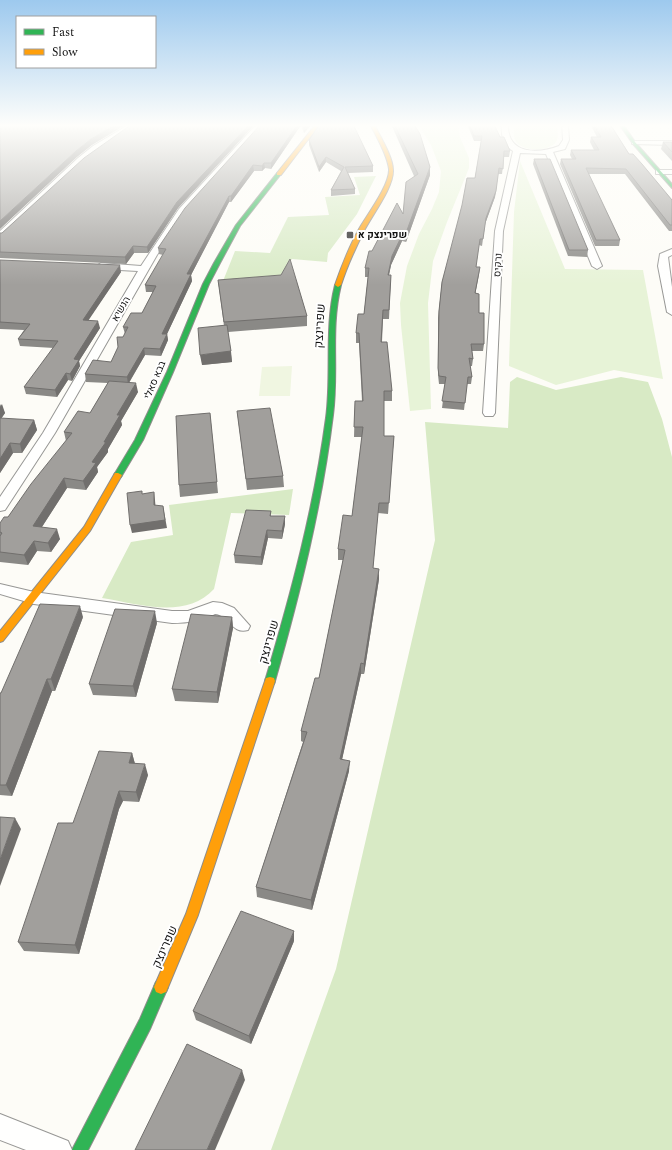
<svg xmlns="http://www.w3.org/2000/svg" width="672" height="1150" viewBox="0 0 672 1150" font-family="Spectral,Heebo,serif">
  <rect width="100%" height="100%" fill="#fdfcf7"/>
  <g fill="#e7f3d7">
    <path d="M 418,124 L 458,124 L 460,137 L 469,158 L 469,168 L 447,222 L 433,261 L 428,303 L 431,409 L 410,411 L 401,325 L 400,303 L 407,266 L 419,234 L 432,209 L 439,192 L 441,171 L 431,145 Z"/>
    <path d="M 515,124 L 557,124 C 557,129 559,135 557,140 C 552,152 525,152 517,143 C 512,138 514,130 515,124 Z"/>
    <path d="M 520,161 L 565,269 L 643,270 L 663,379 L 614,370 L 556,385 L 509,366 L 514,212 Z"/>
  </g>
  <g fill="#d8eac5">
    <path d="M 376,176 L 357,214 L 328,253 L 327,262 L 292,259 L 280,276 L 221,286 L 235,251 L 270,253 L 288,217 L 329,215 L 325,197 L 360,195 L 354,177 Z"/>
    <path d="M 517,377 L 556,390 L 621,377 L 648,382 L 662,419 L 672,457 L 672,1150 L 271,1150 L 336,969 L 435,540 L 425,422 L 508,428 L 510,382 Z"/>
    <path d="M 293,489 L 289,515 L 231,513 L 214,589 C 186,620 139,604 102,598 L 131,542 L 173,535 L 169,505 Z"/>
  </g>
  <path fill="#f0f6e1" d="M 292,366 L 290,396 L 259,396 L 262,367 Z"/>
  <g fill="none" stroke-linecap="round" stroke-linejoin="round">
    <defs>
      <g id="street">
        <path d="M 130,124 L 138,124 L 99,150 L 84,162 L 3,238 L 0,239 L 0,231 L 78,158 L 93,146 Z"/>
        <path d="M 257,124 L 264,124 L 185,213 L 157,255 L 55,433 L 5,510 L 0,511 L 0,497 L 43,433 L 138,271 L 101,269 L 96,266 L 101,263 L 141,266 L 179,209 Z"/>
        <path d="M 502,124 L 508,124 C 507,155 538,154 559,146 L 563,140 L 562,124 L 568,124 L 569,140 L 565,149 L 553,152 L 602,266 L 597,269 L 592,266 L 546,154 L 520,153 L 503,231 L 495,413 L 493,416 L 485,416 L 483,413 L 495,231 L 513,151 C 503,144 501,136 502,124 Z"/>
        <path d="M 634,141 L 672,141 L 672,145 L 632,144 L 632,142 Z"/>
        <rect x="656" y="170" width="16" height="4"/>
        <path d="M 672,249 L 672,255 L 668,257 L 672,287 L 672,315 L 667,312 L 658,266 L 660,254 Z"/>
        <path d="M 0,584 L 34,592 L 172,611 L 188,611 L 213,602 L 222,603 L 234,608 L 250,626 L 248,630 C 232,635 229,615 215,614 C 202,621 187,623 172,623 L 34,604 L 0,594 Z"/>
        <path d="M 0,1114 L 68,1141 L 72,1150 L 26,1150 L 0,1140 Z"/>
      </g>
      <g id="fast">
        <path d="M 619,124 L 623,124 L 635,142 L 672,184 L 672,188 L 633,144 Z"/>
        <path d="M 277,173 L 281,174 L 240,226 L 220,263 L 209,284 L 173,372 L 143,440 L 121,477 L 115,477 L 114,475 L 135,440 L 167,372 L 203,284 L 214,263 L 236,225 Z"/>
        <path d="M 338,283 L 341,285 C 330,330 339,370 333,415 C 322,505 300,593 275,681 L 274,684 L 270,685 L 266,684 L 265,681 C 291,594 314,508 326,418 C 332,373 324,329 335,285 Z"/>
        <path d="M 161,980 L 166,982 L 168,987 L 150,1029 L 88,1150 L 72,1150 L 140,1019 L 156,982 Z"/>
      </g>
      <g id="slow">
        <path d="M 316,124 L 320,124 L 281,175 L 277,175 L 277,173 Z"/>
        <path d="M 370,124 L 374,124 C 380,136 393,157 393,170 C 394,187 372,215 364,231 C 355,249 347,266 341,285 L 338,287 L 335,285 C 342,265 349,247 359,229 C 367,215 390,185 389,169 C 387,154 377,138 370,124 Z"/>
        <path d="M 115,473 L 118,473 L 122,475 L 90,531 L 3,641 L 0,642 L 0,631 L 84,527 Z"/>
        <path d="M 270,677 L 274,678 L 275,681 L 198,915 L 166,992 L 161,994 L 156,992 L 154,987 L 186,914 L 265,681 L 266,678 Z"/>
      </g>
    </defs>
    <use href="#street" stroke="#979795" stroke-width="2"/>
    <use href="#fast" stroke="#8e8d8b" stroke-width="2"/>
    <use href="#slow" stroke="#8e8d8b" stroke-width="2"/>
    <use href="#street" fill="#fffffe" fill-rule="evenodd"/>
    <use href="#fast" fill="#30b455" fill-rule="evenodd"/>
    <use href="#slow" fill="#ff9f0a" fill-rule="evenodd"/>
  </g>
  <g fill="#8a8986">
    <path d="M 132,124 L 255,124 L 178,208 L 148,253 L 134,253 L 126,264 L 0,258 L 0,233 L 2,233 Z"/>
    <path d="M 261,124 L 312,124 L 304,133 L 301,125 L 271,169 L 265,168 L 262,171 L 254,171 L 231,202 L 229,202 L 191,275 L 192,281 L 167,334 L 168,340 L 161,356 L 145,355 L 129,383 L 138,392 L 121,421 L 122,425 L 108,449 L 108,452 L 97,467 L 98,472 L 86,490 L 67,488 L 42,527 L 60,539 L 51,552 L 37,551 L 28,565 L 0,562 L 0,523 L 8,517 L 66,441 L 64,432 L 90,413 L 108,383 L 86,382 L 85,374 L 111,362 L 125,334 L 123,327 L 142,313 L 153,292 L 146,292 L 145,285 L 163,255 L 159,254 L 158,248 Z"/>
    <path d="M 391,124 L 414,124 L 430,167 L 430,175 L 406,242 L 402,241 L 391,265 L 389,275 L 391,275 L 389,319 L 383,319 L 382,342 L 392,391 L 392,401 L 384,401 L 384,436 L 394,436 L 388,514 L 378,513 L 373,568 L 379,579 L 364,674 L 361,674 L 342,759 L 349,771 L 312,910 L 257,897 L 256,887 L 303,742 L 301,741 L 301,731 L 319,678 L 343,560 L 338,560 L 338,549 L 352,516 L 362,437 L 354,437 L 355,401 L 362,401 L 359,343 L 356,343 L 356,333 L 364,314 L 368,277 L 365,277 L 365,268 L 372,251 L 403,214 L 414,176 Z"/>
    <path d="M 467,124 L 494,124 L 500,137 L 510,151 L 509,157 L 504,157 L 502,174 L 498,174 L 495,197 L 485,224 L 482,246 L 479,245 L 476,267 L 480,267 L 475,293 L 479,313 L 484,344 L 483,351 L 472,351 L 473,359 L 472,366 L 470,366 L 472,377 L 471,384 L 467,384 L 464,410 L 442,408 L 445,384 L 439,384 L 438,375 L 438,318 L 442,282 L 475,178 L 481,141 L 474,141 Z"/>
    <path d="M 590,124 L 610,124 L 629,154 L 672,200 L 672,231 L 669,231 L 625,174 L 588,174 L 620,240 L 619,246 L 595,246 L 560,164 L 561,159 L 572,159 L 570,155 L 571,150 L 594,150 L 590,142 L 591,137 L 597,137 Z"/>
    <path d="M 660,124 L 672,124 L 672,126 L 661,126 Z"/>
    <path d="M 309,140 L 373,166 L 373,172 L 348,173 L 355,189 L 355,194 L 331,196 L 331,190 L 341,171 L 326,162 L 319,172 L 309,145 Z"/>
    <path d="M 663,142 L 672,142 L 672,161 L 661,149 Z"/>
    <path d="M 534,159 L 588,250 L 587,257 L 568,256 L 533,164 Z"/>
    <path d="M 0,260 L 121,272 L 88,320 L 100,328 L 79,361 L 80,366 L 72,381 L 68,380 L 57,397 L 26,394 L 24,387 L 54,348 L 20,346 L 18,339 L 24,330 L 0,329 Z"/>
    <path d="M 218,280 L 307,316 L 307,326 L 228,332 L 232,362 L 202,365 L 224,326 Z"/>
    <path d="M 0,404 L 5,413 L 1,419 L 34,420 L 37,430 L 22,453 L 13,453 L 0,473 Z"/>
    <path d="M 237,411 L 283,476 L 284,487 L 247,490 Z"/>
    <path d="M 210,413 L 218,493 L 180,497 L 179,485 Z"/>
    <path d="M 271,511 L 271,516 L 285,524 L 282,539 L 268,538 L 262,565 L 235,563 L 234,555 Z"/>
    <path d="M 83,617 L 55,691 L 52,691 L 12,796 L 0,795 L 0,693 L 1,693 Z"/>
    <path d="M 232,617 L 233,628 L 218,703 L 175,701 L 172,689 Z"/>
    <path d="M 157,623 L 136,697 L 93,695 L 89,684 Z"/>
    <path d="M 132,753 L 135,764 L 148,775 L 139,802 L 123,801 L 119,809 L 79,954 L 24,951 L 18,942 L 73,823 Z"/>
    <path d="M 294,941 L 251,1044 L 196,1020 L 193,1011 Z"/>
  </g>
  <g fill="#716f6d">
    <path d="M 117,124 L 127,124 L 92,145 L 77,157 L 0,229 L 0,221 L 76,151 L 91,139 Z"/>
    <path d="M 250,124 L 255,124 L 178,208 L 148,253 L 147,247 L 177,202 Z"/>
    <path d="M 298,124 L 301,124 L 301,125 L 271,169 L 271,163 Z"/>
    <path d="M 307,124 L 312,124 L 304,133 L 304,128 Z"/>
    <path d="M 326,157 L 326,162 L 319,172 L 319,167 Z"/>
    <path d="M 264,163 L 265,168 L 262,171 L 262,166 Z"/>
    <path d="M 253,165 L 254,171 L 231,202 L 231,196 Z"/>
    <path d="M 430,167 L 430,175 L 406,242 L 406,233 Z"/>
    <path d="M 499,168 L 495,197 L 485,224 L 482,246 L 486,218 Z"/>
    <path d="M 229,196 L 229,202 L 191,275 L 192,281 L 167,334 L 168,340 L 161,356 L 160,349 L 162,334 L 187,274 Z"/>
    <path d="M 403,233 L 402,241 L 391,265 L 387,284 L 388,275 L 392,256 Z"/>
    <path d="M 133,246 L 134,253 L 126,264 L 125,257 Z"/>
    <path d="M 120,265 L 121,272 L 84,327 L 83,320 Z"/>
    <path d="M 480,267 L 479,274 L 474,300 L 475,293 Z"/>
    <path d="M 98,321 L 100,328 L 79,361 L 80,366 L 72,381 L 70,374 L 74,359 Z"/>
    <path d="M 144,348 L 145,355 L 128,384 L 127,377 Z"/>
    <path d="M 231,351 L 232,362 L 202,365 L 200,355 Z"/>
    <path d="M 66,373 L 68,380 L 57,397 L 55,390 Z"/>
    <path d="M 136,383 L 138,392 L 121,421 L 122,425 L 108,449 L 108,452 L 97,467 L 98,472 L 86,490 L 83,481 L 92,462 L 104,442 L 117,415 Z"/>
    <path d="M 2,404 L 5,413 L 0,420 L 0,407 Z"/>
    <path d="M 34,420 L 37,430 L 22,453 L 20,444 Z"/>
    <path d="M 10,443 L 13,453 L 0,473 L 0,459 Z"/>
    <path d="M 64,478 L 67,488 L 36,536 L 33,526 Z"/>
    <path d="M 154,492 L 155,500 L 156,513 L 154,505 Z"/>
    <path d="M 163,506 L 167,528 L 132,533 L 130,525 Z"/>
    <path d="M 285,516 L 285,524 L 282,539 L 282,531 Z"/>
    <path d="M 57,529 L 60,539 L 51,552 L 48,543 Z"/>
    <path d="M 267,530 L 268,538 L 262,565 L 261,557 Z"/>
    <path d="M 34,541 L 37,551 L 28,565 L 24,555 Z"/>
    <path d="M 379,569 L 379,579 L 364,674 L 364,664 Z"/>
    <path d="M 80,606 L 83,617 L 55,691 L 51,679 Z"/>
    <path d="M 155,611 L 157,623 L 136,697 L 133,686 Z"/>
    <path d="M 232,617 L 233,628 L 218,703 L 217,692 Z"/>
    <path d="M 361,663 L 361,674 L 340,769 L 340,759 Z"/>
    <path d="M 47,679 L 52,691 L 12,796 L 6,785 Z"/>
    <path d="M 132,753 L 135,764 L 129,763 Z"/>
    <path d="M 350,761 L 349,771 L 312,910 L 311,900 Z"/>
    <path d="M 145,764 L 148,775 L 139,802 L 136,792 Z"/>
    <path d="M 119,791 L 123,801 L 119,809 L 79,954 L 75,945 L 116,800 Z"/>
    <path d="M 15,818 L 21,829 L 0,886 L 0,860 Z"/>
    <path d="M 294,931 L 294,941 L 251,1044 L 249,1036 Z"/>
    <path d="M 242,1070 L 245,1080 L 215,1150 L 207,1150 Z"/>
  </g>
  <g fill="#a19f9c" stroke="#716f6d">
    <path d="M 4,124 L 117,124 L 91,139 L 76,151 L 0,221 L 0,126 Z"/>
    <path d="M 132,124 L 250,124 L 177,202 L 147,247 L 133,246 L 125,257 L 0,252 L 0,233 L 2,233 L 84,158 Z"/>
    <path d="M 261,124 L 298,124 L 271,163 L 264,163 L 262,166 L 253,165 L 231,196 L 229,196 L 187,274 L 191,274 L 162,334 L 167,334 L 160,349 L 144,348 L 127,377 L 85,374 L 93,360 L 111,362 L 118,347 L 117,337 L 123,337 L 128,327 L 123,327 L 131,313 L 142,313 L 156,286 L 145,285 L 166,249 L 158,248 L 185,208 Z"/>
    <path d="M 302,124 L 307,124 L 304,128 Z"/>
    <path d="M 320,124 L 353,124 L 373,166 L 345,167 L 355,189 L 331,190 L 344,167 L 326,157 L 319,167 L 309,140 Z"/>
    <path d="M 394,124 L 414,124 L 420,134 L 430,167 L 406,233 L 403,233 L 392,256 L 388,275 L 391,275 L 389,310 L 383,310 L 381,342 L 387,342 L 392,391 L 384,391 L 384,436 L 394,436 L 389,503 L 379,503 L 373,568 L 379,569 L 364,664 L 361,663 L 340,759 L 350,761 L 311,900 L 256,887 L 307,732 L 301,731 L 315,678 L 319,678 L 345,550 L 338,549 L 343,515 L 352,516 L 363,427 L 354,427 L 355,401 L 363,401 L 359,333 L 356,333 L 358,314 L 364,314 L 369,268 L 365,268 L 369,251 L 372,251 L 397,203 L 403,214 L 406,182 L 418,174 Z"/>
    <path d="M 469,124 L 494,124 L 500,137 L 504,137 L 510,151 L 504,151 L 503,169 L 499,168 L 496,191 L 486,218 L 483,239 L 480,239 L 476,267 L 480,267 L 475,293 L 479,294 L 479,313 L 484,313 L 484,344 L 471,344 L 473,359 L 469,358 L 472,377 L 468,377 L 465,403 L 442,401 L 446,377 L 439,376 L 438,368 L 439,311 L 442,282 L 462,205 L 467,178 L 475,178 L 482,136 L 474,136 Z"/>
    <path d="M 593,124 L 610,124 L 629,154 L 633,154 L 642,164 L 672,200 L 672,225 L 670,225 L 626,169 L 586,168 L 620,240 L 596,240 L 561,159 L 576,159 L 571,150 L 599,150 L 591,137 L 601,137 Z"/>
    <path d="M 663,142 L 672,142 L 672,152 Z"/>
    <path d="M 534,159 L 550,159 L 588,250 L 569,250 Z"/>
    <path d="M 290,259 L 307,316 L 224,322 L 218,280 L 281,275 Z"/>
    <path d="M 0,260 L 120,265 L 83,320 L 98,321 L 74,359 L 79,360 L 70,374 L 66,373 L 55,390 L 24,387 L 58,341 L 18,339 L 30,324 L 0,322 Z"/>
    <path d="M 227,325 L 231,351 L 200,355 L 198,328 Z"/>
    <path d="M 109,381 L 136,383 L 117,415 L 120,415 L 104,442 L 106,442 L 92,462 L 96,463 L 83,481 L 64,478 L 33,526 L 57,529 L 48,543 L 34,541 L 24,555 L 0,552 L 0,536 L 2,533 L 0,532 L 0,523 L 4,517 L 8,517 L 31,484 L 72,433 L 64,432 L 78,411 L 90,413 Z"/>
    <path d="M 270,408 L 283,476 L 246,479 L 237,411 Z"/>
    <path d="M 210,413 L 217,482 L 179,485 L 176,416 Z"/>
    <path d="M 0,418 L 34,420 L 20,444 L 10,443 L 0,459 Z"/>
    <path d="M 142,491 L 142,494 L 154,492 L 154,505 L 163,506 L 165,520 L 130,525 L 127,493 Z"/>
    <path d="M 246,510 L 271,511 L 270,516 L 285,516 L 282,531 L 267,530 L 261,557 L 234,555 Z"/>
    <path d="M 40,604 L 80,606 L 51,679 L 47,679 L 6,785 L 0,785 L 0,693 L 1,693 Z"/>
    <path d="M 115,609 L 155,611 L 133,686 L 89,684 Z"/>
    <path d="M 191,614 L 232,617 L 217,692 L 172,689 Z"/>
    <path d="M 99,751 L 132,753 L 129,763 L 145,764 L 136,792 L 119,791 L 116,800 L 75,945 L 18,942 L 58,823 L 73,823 Z"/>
    <path d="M 0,817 L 15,818 L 0,860 Z"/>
    <path d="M 241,911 L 294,931 L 249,1036 L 193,1011 Z"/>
    <path d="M 187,1044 L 242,1070 L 207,1150 L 135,1150 Z"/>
  </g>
  <linearGradient id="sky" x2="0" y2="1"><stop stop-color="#9dc9ee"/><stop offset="0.44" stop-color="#fefefb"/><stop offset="1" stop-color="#fefefb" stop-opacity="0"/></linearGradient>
  <rect width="672" height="285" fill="url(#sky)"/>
  <rect fill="#646362" stroke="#fff" stroke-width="1.5" x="346" y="231" width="8" height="8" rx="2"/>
  <g text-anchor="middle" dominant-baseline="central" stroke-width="4" stroke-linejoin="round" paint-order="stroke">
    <g font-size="10" font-weight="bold" fill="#111" stroke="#fff" text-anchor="start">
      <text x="358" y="235">שפרינצק א</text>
    </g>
    <g font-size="10" fill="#111" stroke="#fff">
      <text transform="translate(498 265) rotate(-87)">נרקיס</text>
      <text transform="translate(121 309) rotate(-60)">הנשיא</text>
      <text transform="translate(155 380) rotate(-67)">בבא סאלי</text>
    </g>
    <g font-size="12" fill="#111" stroke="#fff">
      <text transform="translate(320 326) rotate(-87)">שפרינצק</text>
      <text transform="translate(269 642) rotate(-74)">שפרינצק</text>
      <text transform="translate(165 947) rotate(-66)">שפרינצק</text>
    </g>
  </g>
  <rect x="16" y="16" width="140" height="52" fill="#ffffff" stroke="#a0a0a0"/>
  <rect x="24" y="29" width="20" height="6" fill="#30b455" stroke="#a0a0a0"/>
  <text x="52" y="36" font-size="12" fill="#111111">Fast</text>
  <rect x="24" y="49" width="20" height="6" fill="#ff9f0a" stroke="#a0a0a0"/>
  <text x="52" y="56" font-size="12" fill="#111111">Slow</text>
</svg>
